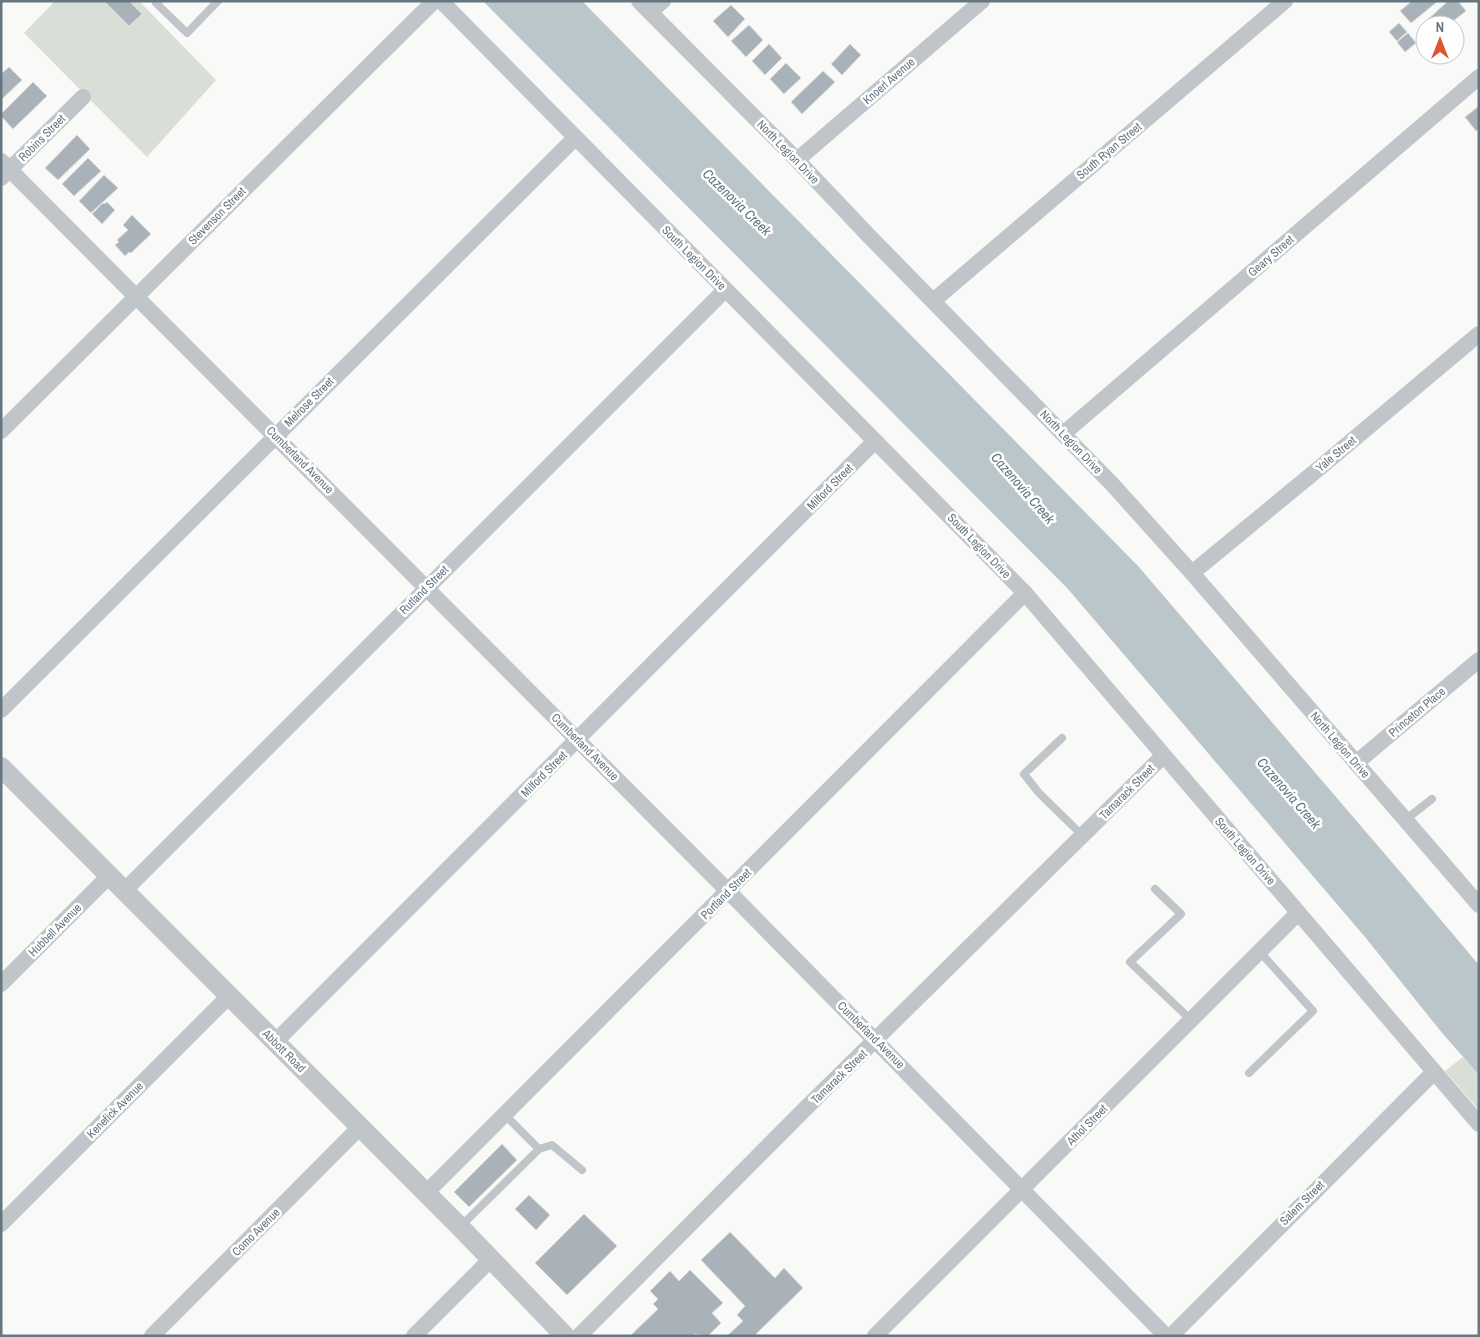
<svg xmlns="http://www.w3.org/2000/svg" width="1480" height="1337" viewBox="0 0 1480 1337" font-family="'Archivo Narrow',sans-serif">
  <rect width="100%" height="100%" fill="#f9f9f7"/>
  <g fill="#d9ded6">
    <path d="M 55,1 L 139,1 L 216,80 L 147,157 L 24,33 Z"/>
    <path d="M 1463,1057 L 1479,1075 L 1479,1110 L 1445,1071 Z"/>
  </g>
  <path fill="#bac6ca" d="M 483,1 L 582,1 L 1138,566 L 1396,867 L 1479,965 L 1479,1075 L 1443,1034 L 1365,937 L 1068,589 Z"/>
  <g fill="#a9b2b8" stroke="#dbdbd9">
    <path d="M 104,1 L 129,1 L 142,14 L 129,26 Z"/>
    <path d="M 1412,1 L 1438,1 L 1411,23 L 1400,11 Z"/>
    <path d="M 1448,1 L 1458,1 L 1466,11 L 1448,25 L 1425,26 L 1423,24 Z"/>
    <path d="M 731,5 L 745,19 L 728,37 L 713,21 Z"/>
    <path d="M 1399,23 L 1407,32 L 1397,41 L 1389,32 Z"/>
    <path d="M 749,25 L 763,40 L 746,57 L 731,41 Z"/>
    <path d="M 1408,33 L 1416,43 L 1405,52 L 1397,42 Z"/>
    <path d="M 769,44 L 782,58 L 765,75 L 752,61 Z"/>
    <path d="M 850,44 L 861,55 L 842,75 L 831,64 Z"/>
    <path d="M 786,63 L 801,78 L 784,94 L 770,79 Z"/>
    <path d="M 9,67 L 22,80 L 1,100 L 1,74 Z"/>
    <path d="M 823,71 L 835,82 L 802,114 L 791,102 Z"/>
    <path d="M 33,82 L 47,96 L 13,129 L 1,116 L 1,114 Z"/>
    <path d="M 1479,106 L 1479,129 L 1476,131 L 1465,117 Z"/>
    <path d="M 77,135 L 90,149 L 58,180 L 45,168 Z"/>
    <path d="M 88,158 L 101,171 L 74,196 L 62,184 Z"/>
    <path d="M 104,175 L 118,188 L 91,213 L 79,201 Z"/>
    <path d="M 107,202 L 115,210 L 102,224 L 92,214 L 103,203 L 104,204 Z"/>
    <path d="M 132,215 L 151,234 L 131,253 L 129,252 L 125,256 L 115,245 L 119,242 L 117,240 L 128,230 L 123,225 Z"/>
    <path d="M 502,1144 L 517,1160 L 469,1207 L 454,1192 Z"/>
    <path d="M 529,1195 L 550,1215 L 536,1230 L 515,1209 Z"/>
    <path d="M 584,1214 L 617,1246 L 567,1295 L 535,1263 Z"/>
    <path d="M 730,1232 L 775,1278 L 784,1268 L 803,1288 L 756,1334 L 758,1336 L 727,1336 L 743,1321 L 737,1315 L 745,1306 L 701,1260 Z"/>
    <path d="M 690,1270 L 723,1303 L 712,1313 L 721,1323 L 708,1336 L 694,1334 L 693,1336 L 630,1336 L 658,1309 L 653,1304 L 658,1299 L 650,1291 L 670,1271 L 679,1281 Z"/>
  </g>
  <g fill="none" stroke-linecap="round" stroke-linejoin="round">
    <g stroke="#c0c5c9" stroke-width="8">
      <path d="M 159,1 L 156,3 L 187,33 L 218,1"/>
      <path d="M 1062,738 L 1024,774 L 1039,793 L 1083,836"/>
      <path d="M 1405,820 L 1432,799"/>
      <path d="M 1155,889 L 1181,914 L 1130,962 L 1191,1020"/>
      <path d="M 1249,1073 L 1313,1011 L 1260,952"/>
      <path d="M 539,1149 L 552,1145 L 582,1170"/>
      <path d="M 461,1226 L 539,1149 L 505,1115"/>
    </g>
    <g stroke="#c0c5c9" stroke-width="16">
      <path d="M 441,1 L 1025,593 L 1479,1124"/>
      <path d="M 639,1 L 797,160 L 869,236 L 1112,484 L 1192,573 L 1479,905"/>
      <path d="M 650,12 L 663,1"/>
      <path d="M 797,160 L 982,1"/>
      <path d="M 1,161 L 728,891 L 1166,1336"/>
      <path d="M 1,178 L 83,97"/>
      <path d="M 933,301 L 1285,1"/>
      <path d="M 1,431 L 434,1"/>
      <path d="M 1063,434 L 1479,77"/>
      <path d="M 1192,573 L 1323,465 L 1479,334"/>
      <path d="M 1,710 L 575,138"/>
      <path d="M 1356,763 L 1479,660"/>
      <path d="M 124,891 L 725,290"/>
      <path d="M 1,984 L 109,876"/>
      <path d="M 275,1042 L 875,441"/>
      <path d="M 425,1194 L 1025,593"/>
      <path d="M 1,1224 L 229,996"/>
      <path d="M 152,1336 L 360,1127"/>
      <path d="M 414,1336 L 490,1260"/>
      <path d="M 579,1336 L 804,1110 L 1163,756"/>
      <path d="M 875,1336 L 1298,913"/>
      <path d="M 1171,1336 L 1434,1072"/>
    </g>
    <path stroke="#c0c5c9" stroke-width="20" d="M 1,767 L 460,1227 L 565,1336"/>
  </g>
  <g text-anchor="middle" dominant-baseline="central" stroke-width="5" stroke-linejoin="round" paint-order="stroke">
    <g font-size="12" fill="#657681" stroke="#fff">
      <text transform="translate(889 81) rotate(-41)">Knoerl Avenue</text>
      <text transform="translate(42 138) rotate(-45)">Robins Street</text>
      <text transform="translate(1109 151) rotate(-40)">South Ryan Street</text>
      <text transform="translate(788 152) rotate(46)">North Legion Drive</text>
      <text transform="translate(217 216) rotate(-45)">Stevenson Street</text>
      <text transform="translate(1271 256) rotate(-41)">Geary Street</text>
      <text transform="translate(694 258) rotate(45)">South Legion Drive</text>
      <text transform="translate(309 402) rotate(-45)">Melrose Street</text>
      <text transform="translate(1071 442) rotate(46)">North Legion Drive</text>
      <text transform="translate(1336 454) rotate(-40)">Yale Street</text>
      <text transform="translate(300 460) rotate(45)">Cumberland Avenue</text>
      <text transform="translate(830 487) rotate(-45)">Milford Street</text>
      <text transform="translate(979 546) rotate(46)">South Legion Drive</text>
      <text transform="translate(424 590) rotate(-45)">Rutland Street</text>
      <text transform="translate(1417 712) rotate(-40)">Princeton Place</text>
      <text transform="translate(1340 745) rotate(49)">North Legion Drive</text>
      <text transform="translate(585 747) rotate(45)">Cumberland Avenue</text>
      <text transform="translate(544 774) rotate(-45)">Milford Street</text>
      <text transform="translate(1127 792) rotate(-45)">Tamarack Street</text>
      <text transform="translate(1245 851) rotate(49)">South Legion Drive</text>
      <text transform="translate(726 894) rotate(-45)">Portland Street</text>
      <text transform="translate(55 930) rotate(-45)">Hubbell Avenue</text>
      <text transform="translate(871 1035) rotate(45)">Cumberland Avenue</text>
      <text transform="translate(284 1051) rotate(45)">Abbott Road</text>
      <text transform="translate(839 1077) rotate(-44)">Tamarack Street</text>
      <text transform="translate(115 1110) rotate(-45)">Kenefick Avenue</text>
      <text transform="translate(1087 1125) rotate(-45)">Athol Street</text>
      <text transform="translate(1302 1203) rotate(-45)">Salem Street</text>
      <text transform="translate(256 1232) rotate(-45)">Como Avenue</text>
    </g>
    <g font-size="14" font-style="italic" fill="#60757b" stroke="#fff">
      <text transform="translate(737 202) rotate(44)">Cazenovia Creek</text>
      <text transform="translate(1023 488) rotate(49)">Cazenovia Creek</text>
      <text transform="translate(1289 793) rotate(49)">Cazenovia Creek</text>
    </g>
  </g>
  <rect width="1480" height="1337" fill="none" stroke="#657681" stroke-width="5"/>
  <g transform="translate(1440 40)"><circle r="24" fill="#ffffff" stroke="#c1c8cd"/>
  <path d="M0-4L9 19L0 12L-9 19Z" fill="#de5533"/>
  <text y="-8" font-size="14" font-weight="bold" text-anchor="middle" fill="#657681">N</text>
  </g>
</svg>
